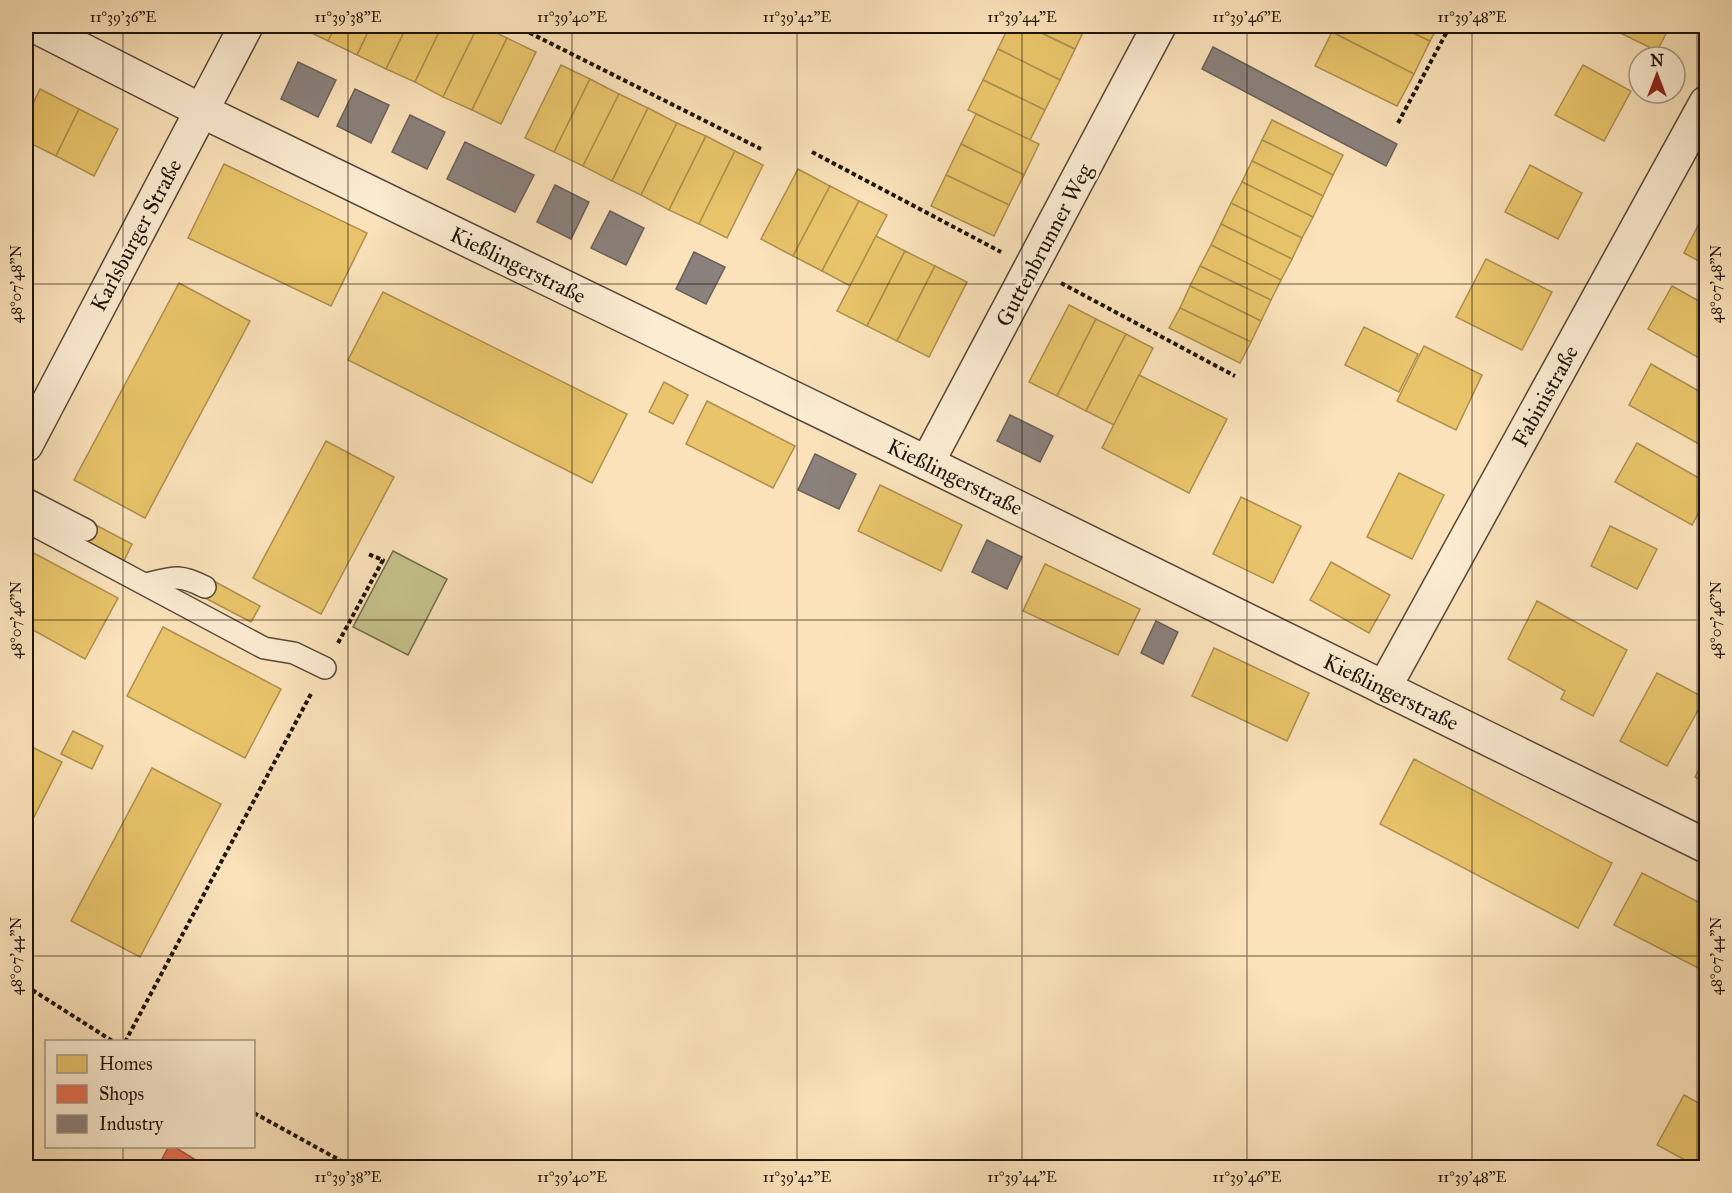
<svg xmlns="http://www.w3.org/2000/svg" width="1732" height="1193" viewBox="0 0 1732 1193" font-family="'IM FELL Great Primer',serif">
  <rect width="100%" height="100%" fill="#fbe2ba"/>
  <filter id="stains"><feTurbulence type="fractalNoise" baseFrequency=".00333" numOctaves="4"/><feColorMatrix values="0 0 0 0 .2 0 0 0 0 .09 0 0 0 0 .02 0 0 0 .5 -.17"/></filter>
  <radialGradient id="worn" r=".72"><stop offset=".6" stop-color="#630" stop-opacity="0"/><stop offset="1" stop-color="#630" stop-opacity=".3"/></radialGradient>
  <path fill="#c5c28b" stroke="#726b4b" stroke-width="1.5" d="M 393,551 L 447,579 L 408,655 L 353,627 Z"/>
  <g fill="#e9c46a" stroke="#ac8f4e" stroke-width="1.5">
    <path d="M 300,26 L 336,26 L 328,41 L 300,27 Z"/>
    <path d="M 336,26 L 371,26 L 357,55 L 328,41 Z"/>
    <path d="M 371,26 L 407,26 L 386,69 L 357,55 Z"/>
    <path d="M 407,26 L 442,26 L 415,82 L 386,69 Z"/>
    <path d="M 442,26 L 478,26 L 443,97 L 415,82 Z"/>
    <path d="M 478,26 L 482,26 L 507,38 L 472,110 L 443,97 Z"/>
    <path d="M 1009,26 L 1027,26 L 1075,49 L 1060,80 L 998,49 Z"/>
    <path d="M 1027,26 L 1086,26 L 1075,49 Z"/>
    <path d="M 1335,26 L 1399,26 L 1430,41 L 1414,74 L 1332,32 Z"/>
    <path d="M 1399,26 L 1438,26 L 1430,41 Z"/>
    <path d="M 1606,26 L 1670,26 L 1657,51 Z"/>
    <path d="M 1332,32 L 1414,74 L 1397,106 L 1315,66 Z"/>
    <path d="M 507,38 L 536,52 L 501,124 L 472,110 Z"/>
    <path d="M 998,49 L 1060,80 L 1045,110 L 983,80 Z"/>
    <path d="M 561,65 L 590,79 L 554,152 L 525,138 Z"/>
    <path d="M 1583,65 L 1631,91 L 1604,141 L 1555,115 Z"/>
    <path d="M 590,79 L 619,94 L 583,166 L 554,152 Z"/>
    <path d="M 983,80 L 1045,110 L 1030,140 L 968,110 Z"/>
    <path d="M 40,89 L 79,109 L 56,156 L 26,141 L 26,118 Z"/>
    <path d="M 619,94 L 648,108 L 612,181 L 583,166 Z"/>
    <path d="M 648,108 L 677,123 L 641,195 L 612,181 Z"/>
    <path d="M 79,109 L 118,129 L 94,176 L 56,156 Z"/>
    <path d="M 976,114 L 1039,144 L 1024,175 L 961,144 Z"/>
    <path d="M 1272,120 L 1343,155 L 1333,175 L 1262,140 Z"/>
    <path d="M 677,123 L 706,136 L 669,210 L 641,195 Z"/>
    <path d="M 706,136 L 735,151 L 699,224 L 669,210 Z"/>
    <path d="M 1262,140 L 1333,175 L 1323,196 L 1252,161 Z"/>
    <path d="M 961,144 L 1024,175 L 1009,205 L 946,175 Z"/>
    <path d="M 735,151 L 763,165 L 727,238 L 699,224 Z"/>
    <path d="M 1252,161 L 1323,196 L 1313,217 L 1242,182 Z"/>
    <path d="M 224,164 L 367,233 L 331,306 L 188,238 Z"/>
    <path d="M 1530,165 L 1582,193 L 1558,239 L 1505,212 Z"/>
    <path d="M 798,169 L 830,186 L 793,256 L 761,239 Z"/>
    <path d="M 946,175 L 1009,205 L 994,236 L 931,206 Z"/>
    <path d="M 1242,182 L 1313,217 L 1302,238 L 1231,203 Z"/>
    <path d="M 830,186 L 859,201 L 822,271 L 793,256 Z"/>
    <path d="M 859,201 L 887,215 L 850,286 L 822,271 Z"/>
    <path d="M 1231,203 L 1302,238 L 1292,259 L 1221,224 Z"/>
    <path d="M 1706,210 L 1706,265 L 1684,253 Z"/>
    <path d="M 1221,224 L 1292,259 L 1281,280 L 1211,245 Z"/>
    <path d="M 876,236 L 905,251 L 867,326 L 837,311 Z"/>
    <path d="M 1211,245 L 1281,280 L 1271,300 L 1200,266 Z"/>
    <path d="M 905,251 L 935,266 L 897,341 L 867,326 Z"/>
    <path d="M 1486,259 L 1552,292 L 1522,350 L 1456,317 Z"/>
    <path d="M 935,266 L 967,282 L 929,357 L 897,341 Z"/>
    <path d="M 1200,266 L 1271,300 L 1261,321 L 1190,286 Z"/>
    <path d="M 179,283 L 250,321 L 145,518 L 74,480 Z"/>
    <path d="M 1190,286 L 1261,321 L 1251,342 L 1180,308 Z"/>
    <path d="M 1672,286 L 1706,305 L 1706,362 L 1648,329 Z"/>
    <path d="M 383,292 L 627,414 L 592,483 L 348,360 Z"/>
    <path d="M 1069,305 L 1096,319 L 1057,396 L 1029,382 Z"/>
    <path d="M 1180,308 L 1251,342 L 1240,363 L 1169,328 Z"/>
    <path d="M 1096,319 L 1126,334 L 1086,411 L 1057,396 Z"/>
    <path d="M 1364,327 L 1418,354 L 1399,392 L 1345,365 Z"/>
    <path d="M 1126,334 L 1153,348 L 1114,425 L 1086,411 Z"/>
    <path d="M 1424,346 L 1482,375 L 1456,430 L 1397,401 Z"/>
    <path d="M 1651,364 L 1706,395 L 1706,448 L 1629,405 Z"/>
    <path d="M 1139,375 L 1227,419 L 1189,493 L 1102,448 Z"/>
    <path d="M 664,382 L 688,395 L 673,424 L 649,412 Z"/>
    <path d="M 707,401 L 795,446 L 773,488 L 686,444 Z"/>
    <path d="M 326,441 L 394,477 L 321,614 L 253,578 Z"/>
    <path d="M 1637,443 L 1706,482 L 1706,499 L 1692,525 L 1615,482 Z"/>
    <path d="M 1399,473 L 1444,495 L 1412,559 L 1367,537 Z"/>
    <path d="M 880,485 L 962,525 L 941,571 L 858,531 Z"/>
    <path d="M 1241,497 L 1301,526 L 1273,583 L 1213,554 Z"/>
    <path d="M 90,522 L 132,544 L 124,561 L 81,538 Z"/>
    <path d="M 1610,526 L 1657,549 L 1637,589 L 1591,566 Z"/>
    <path d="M 26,549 L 118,598 L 85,659 L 26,626 Z"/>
    <path d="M 1331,562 L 1390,595 L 1369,633 L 1310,600 Z"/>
    <path d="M 1045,564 L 1140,609 L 1118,655 L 1023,611 Z"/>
    <path d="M 210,579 L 260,606 L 251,622 L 201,596 Z"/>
    <path d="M 1537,601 L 1627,650 L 1593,716 L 1561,699 L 1565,691 L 1508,659 Z"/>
    <path d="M 163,627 L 281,689 L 245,758 L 127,696 Z"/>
    <path d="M 1214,648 L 1309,693 L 1287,741 L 1192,696 Z"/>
    <path d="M 1657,673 L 1705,698 L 1667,766 L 1620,741 Z"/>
    <path d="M 73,731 L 103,746 L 92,769 L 61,754 Z"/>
    <path d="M 26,744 L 62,762 L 34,817 L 26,813 Z"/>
    <path d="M 1706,756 L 1706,784 L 1695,777 Z"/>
    <path d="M 1414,759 L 1612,863 L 1578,928 L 1380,824 Z"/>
    <path d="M 152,768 L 221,804 L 140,957 L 71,921 Z"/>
    <path d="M 1642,873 L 1706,906 L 1706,972 L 1614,925 Z"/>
    <path d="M 1684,1095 L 1706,1107 L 1706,1168 L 1700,1168 L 1657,1145 Z"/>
  </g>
  <path fill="#e76f51" stroke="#ab543c" stroke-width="1.5" d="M 169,1146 L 173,1146 L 209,1168 L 157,1168 Z"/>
  <g fill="#8a817c" stroke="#6a605a" stroke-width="1.5">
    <path d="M 1213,47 L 1397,144 L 1386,166 L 1202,69 Z"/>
    <path d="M 298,62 L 336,80 L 318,117 L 281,99 Z"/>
    <path d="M 355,89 L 389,105 L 371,143 L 337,126 Z"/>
    <path d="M 410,115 L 445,132 L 427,169 L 392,152 Z"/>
    <path d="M 465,142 L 534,175 L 515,212 L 447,179 Z"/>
    <path d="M 555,185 L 589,202 L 571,239 L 537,222 Z"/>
    <path d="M 610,211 L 644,228 L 626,265 L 591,248 Z"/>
    <path d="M 694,252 L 725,267 L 706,304 L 676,289 Z"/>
    <path d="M 1010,415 L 1053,436 L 1040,462 L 997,441 Z"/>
    <path d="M 815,454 L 856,474 L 839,509 L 798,490 Z"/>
    <path d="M 987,540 L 1022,557 L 1007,589 L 972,572 Z"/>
    <path d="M 1156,621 L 1178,632 L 1163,664 L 1141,653 Z"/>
  </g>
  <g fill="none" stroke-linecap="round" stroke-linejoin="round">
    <defs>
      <g id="service">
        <path d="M 26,499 L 86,530"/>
        <path d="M 26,521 L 264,648 L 294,653 L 325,668"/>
        <path d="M 146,584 C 174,577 179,574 205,587"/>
      </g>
      <g id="minor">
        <path d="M 35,26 L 202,111 L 927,463 L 1706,846"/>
        <path d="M 26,445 L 246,26"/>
        <path d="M 927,463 L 1159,26"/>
        <path d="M 1384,688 L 1706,103"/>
      </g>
    </defs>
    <use href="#service" stroke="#554837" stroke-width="24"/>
    <use href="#minor" stroke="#554837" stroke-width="36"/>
    <g stroke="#1e140b" stroke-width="4" stroke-dasharray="4.5 3" stroke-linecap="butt">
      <path d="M 516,26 L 761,149"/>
      <path d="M 1398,123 L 1450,26"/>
      <path d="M 812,152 L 1001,252"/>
      <path d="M 1061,283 L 1235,376"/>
      <path d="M 338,643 L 383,560 L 368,554"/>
      <path d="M 26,986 L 114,1042"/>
      <path d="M 125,1042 L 312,692"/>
      <path d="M 254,1113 L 354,1168"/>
    </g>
    <use href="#service" stroke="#fcecd2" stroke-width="21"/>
    <use href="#minor" stroke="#fcecd2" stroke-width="33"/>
  </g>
  <path fill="none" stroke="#1e140b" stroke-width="1.5" stroke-opacity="0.45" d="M 123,26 L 123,1042M 348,26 L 348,1168M 572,26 L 572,1168M 797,26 L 797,1168M 1022,26 L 1022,1168M 1247,26 L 1247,1168M 1472,26 L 1472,1168M 1697,26 L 1697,1168M 26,284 L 1706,284M 26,620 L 1706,620M 26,956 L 1706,956M 123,1146 L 123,1168"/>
  <g text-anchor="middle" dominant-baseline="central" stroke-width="6" stroke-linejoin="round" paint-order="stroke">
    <g font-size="22" fill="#1e140b" stroke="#fcecd2">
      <text transform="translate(136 235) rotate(-62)">Karlsburger Straße</text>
      <text transform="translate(1044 245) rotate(-62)">Guttenbrunner Weg</text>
      <text transform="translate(518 265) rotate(26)">Kießlingerstraße</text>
      <text transform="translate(1545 396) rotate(-61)">Fabinistraße</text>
      <text transform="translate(955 477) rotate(26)">Kießlingerstraße</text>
      <text transform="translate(1391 692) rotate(26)">Kießlingerstraße</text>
    </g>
  </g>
  <rect width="1732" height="1193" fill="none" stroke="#fbe2ba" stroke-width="66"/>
  <rect x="45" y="1040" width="210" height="108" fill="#fcecd2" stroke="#a39682" stroke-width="1.5"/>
  <rect x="57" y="1055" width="30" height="18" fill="#e9c46a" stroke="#a39682" stroke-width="1.5"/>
  <text x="99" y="1070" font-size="18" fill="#1e140b">Homes</text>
  <rect x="57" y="1085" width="30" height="18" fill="#e76f51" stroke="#a39682" stroke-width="1.5"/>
  <text x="99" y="1100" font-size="18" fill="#1e140b">Shops</text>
  <rect x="57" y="1115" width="30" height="18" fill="#8a817c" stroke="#a39682" stroke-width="1.5"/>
  <text x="99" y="1130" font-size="18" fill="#1e140b">Industry</text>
  <g transform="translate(1657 75)"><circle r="28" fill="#fcecd2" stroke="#a39682" stroke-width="1.5"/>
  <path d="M0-4.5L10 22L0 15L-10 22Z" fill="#8f2418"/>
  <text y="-9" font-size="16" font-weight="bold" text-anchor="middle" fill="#1e140b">N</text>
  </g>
  <rect x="33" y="33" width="1666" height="1127" fill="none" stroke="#1e140b" stroke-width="2"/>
  <g font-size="15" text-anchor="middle" fill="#1e140b">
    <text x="123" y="22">11°39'36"E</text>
    <text x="348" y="22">11°39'38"E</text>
    <text x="572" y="22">11°39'40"E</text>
    <text x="797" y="22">11°39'42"E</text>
    <text x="1022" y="22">11°39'44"E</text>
    <text x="1247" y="22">11°39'46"E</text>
    <text x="1472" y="22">11°39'48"E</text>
    <text transform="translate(16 284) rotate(-90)" y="5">48°07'48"N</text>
    <text transform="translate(1716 284) rotate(-90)" y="5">48°07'48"N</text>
    <text transform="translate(16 620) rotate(-90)" y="5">48°07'46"N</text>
    <text transform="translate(1716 620) rotate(-90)" y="5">48°07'46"N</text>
    <text transform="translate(16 956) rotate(-90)" y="5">48°07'44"N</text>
    <text transform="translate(1716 956) rotate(-90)" y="5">48°07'44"N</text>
    <text x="348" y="1182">11°39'38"E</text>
    <text x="572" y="1182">11°39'40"E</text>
    <text x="797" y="1182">11°39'42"E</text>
    <text x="1022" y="1182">11°39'44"E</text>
    <text x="1247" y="1182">11°39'46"E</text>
    <text x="1472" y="1182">11°39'48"E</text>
  </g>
  <rect width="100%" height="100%" filter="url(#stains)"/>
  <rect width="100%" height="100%" fill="url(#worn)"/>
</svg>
